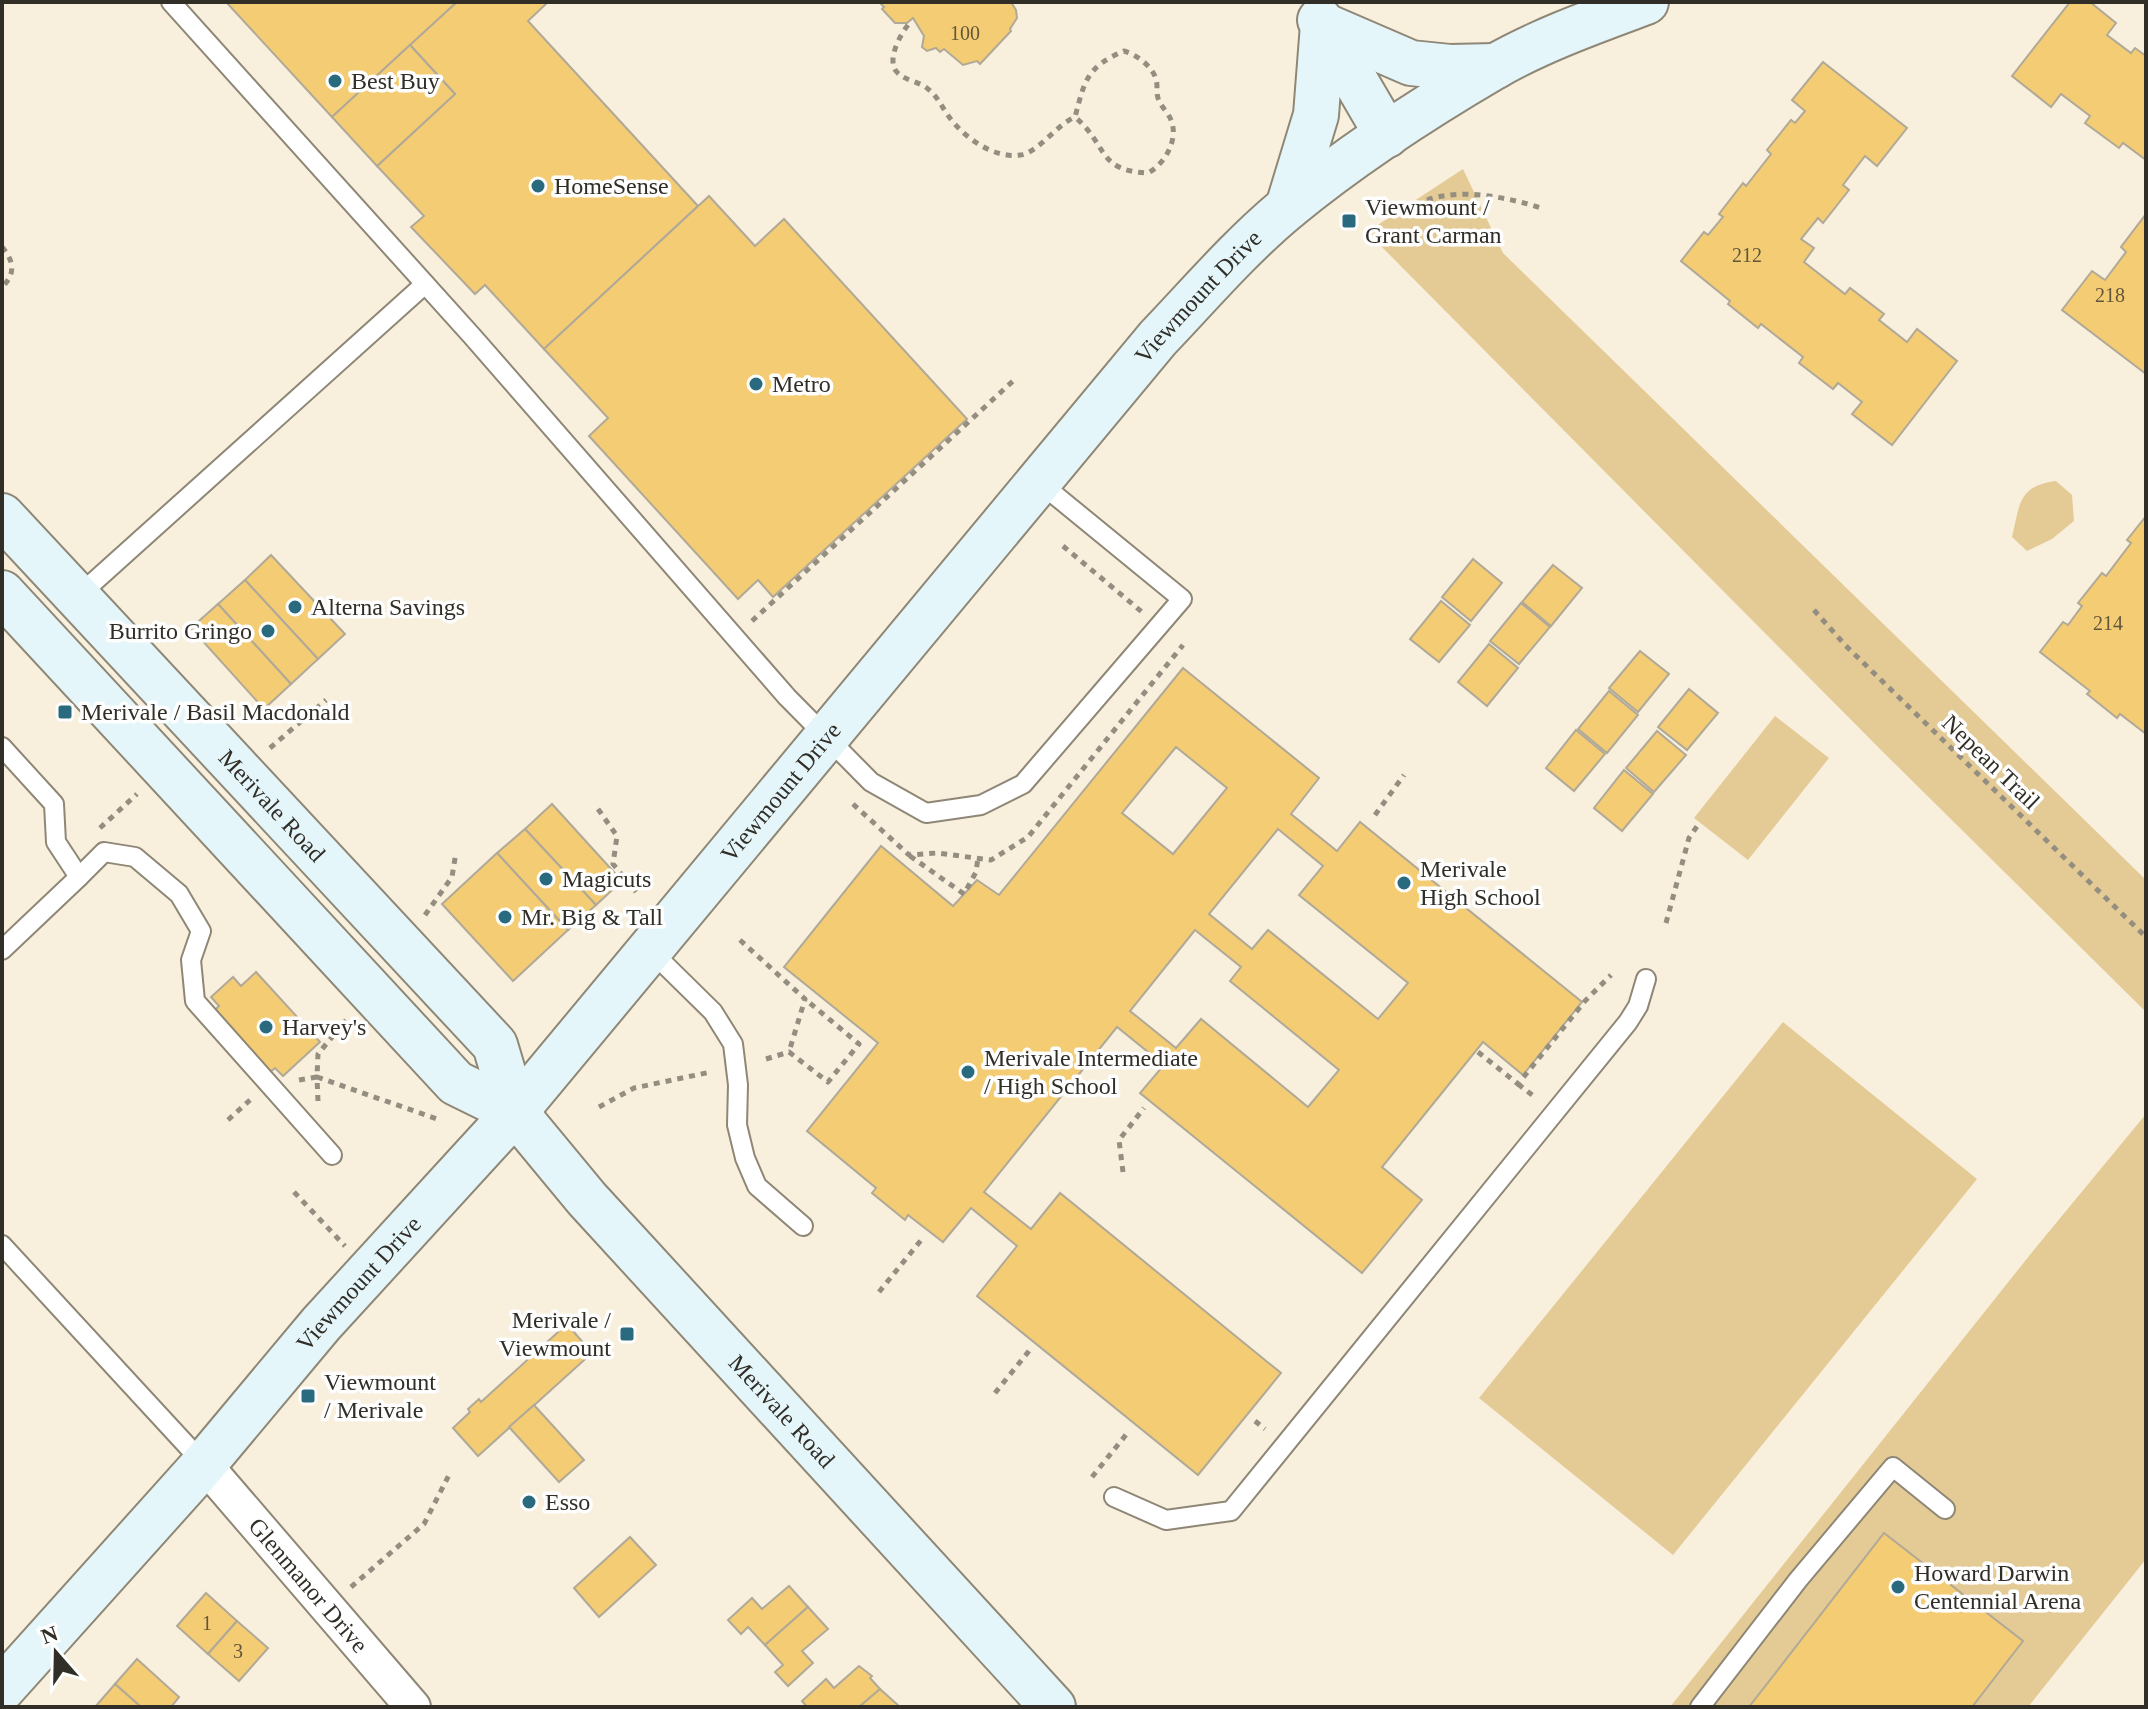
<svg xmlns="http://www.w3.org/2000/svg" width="2148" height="1709" viewBox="0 0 2148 1709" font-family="'Times New Roman',serif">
  <rect width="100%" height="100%" fill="#f8efdd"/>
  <g fill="#e4cb96">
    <path d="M 1463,169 L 1503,253 L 2146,880 L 2146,1012 L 1884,753 L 1367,232 Z"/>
    <path d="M 2056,481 L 2072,495 L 2074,521 L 2052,539 L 2027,551 L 2012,537 C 2020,504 2018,486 2056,481 Z"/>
    <path d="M 1775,716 L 1829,758 L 1748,860 L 1694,818 Z"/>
    <path d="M 1783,1022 L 1977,1179 L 1673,1555 L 1479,1398 Z"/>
    <path d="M 2146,1114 L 2146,1559 L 2028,1707 L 1670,1707 L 2033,1251 Z"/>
  </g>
  <g fill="#f4cc74" stroke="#b1a997" stroke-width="2" fill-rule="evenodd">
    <path d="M 226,2 L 457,2 L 332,117 Z"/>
    <path d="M 457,2 L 548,2 L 528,21 L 698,206 L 544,349 L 485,285 L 475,294 L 411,227 L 424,216 L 377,166 L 455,94 L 410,45 Z"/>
    <path d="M 879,2 L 1011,2 L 1016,10 L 1017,18 L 1010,29 L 1011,31 L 980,64 L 977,61 L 963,65 L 944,49 L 940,52 L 936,48 L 927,51 L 922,47 L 924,36 L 913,18 L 907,23 L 895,23 L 882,9 L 884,7 Z"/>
    <path d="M 2070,2 L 2090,2 L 2116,23 L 2107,35 L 2131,53 L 2135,48 L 2146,56 L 2146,160 L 2123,143 L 2119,148 L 2085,123 L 2090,116 L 2061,94 L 2051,107 L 2012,76 Z"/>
    <path d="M 410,45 L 455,94 L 377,166 L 332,117 Z"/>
    <path d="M 1823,62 L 1907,128 L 1877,166 L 1865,156 L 1843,185 L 1849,190 L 1823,223 L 1818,218 L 1801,239 L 1814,248 L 1804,262 L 1845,294 L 1850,288 L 1884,314 L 1879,320 L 1907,342 L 1917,329 L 1957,361 L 1892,445 L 1852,414 L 1862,402 L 1838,383 L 1833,389 L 1799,363 L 1803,357 L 1761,324 L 1758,328 L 1728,304 L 1730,301 L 1681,261 L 1704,232 L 1708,235 L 1723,217 L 1719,214 L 1743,183 L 1746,186 L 1771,154 L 1767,150 L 1791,120 L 1795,123 L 1805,111 L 1792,100 Z"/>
    <path d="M 709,196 L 755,246 L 784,219 L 967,419 L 773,597 L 758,580 L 738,599 L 589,436 L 608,418 L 544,349 Z"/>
    <path d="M 2146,214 L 2146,374 L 2062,310 L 2092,271 L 2105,280 L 2126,252 L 2121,247 Z"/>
    <path d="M 2146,516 L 2146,734 L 2120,714 L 2117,718 L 2087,694 L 2090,691 L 2040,652 L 2063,622 L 2068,625 L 2082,606 L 2078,603 L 2102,573 L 2106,576 L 2131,543 L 2127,540 Z"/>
    <path d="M 271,555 L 345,634 L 318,659 L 245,580 Z"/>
    <path d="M 1473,559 L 1502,583 L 1471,621 L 1442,597 Z"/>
    <path d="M 1553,565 L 1582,588 L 1551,626 L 1522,602 Z"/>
    <path d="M 245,580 L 318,659 L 291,684 L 218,604 Z"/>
    <path d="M 1441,601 L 1470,625 L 1439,662 L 1410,639 Z"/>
    <path d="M 1521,603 L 1550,627 L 1519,664 L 1490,641 Z"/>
    <path d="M 218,604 L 291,684 L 264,709 L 191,628 Z"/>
    <path d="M 1489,644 L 1518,668 L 1487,706 L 1458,682 Z"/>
    <path d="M 1640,651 L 1669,674 L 1638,712 L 1609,688 Z"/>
    <path d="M 1183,668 L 1319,778 L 1291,814 L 1337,851 L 1360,822 L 1582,1002 L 1523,1075 L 1483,1042 L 1382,1167 L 1422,1200 L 1362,1273 L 1140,1093 L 1164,1065 L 1117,1027 L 984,1192 L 1031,1229 L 1060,1193 L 1281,1373 L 1198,1475 L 977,1296 L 1017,1246 L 971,1208 L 943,1242 L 908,1215 L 905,1220 L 872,1193 L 876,1188 L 807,1131 L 878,1043 L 784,967 L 881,846 L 953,906 L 977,880 L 999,895 ZM 1176,747 L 1227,788 L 1173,854 L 1122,813 ZM 1278,829 L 1323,866 L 1299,895 L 1408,983 L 1378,1019 L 1268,930 L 1252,949 L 1209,914 ZM 1195,930 L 1241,967 L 1230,981 L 1339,1070 L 1308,1107 L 1201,1019 L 1176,1048 L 1130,1011 Z"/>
    <path d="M 1689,689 L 1718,713 L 1687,750 L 1658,727 Z"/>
    <path d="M 1609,691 L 1638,715 L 1607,753 L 1578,729 Z"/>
    <path d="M 1576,730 L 1605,754 L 1574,791 L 1546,768 Z"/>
    <path d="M 1657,731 L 1686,755 L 1654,792 L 1626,768 Z"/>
    <path d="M 1624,770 L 1653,794 L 1622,831 L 1594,808 Z"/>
    <path d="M 552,804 L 622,881 L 596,905 L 525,829 Z"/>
    <path d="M 525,829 L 596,905 L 568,930 L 497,853 Z"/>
    <path d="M 497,853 L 568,930 L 513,981 L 442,904 Z"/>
    <path d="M 256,972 L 320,1042 L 283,1076 L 275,1068 L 269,1073 L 213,1012 L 219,1006 L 211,997 L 233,977 L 241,986 Z"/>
    <path d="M 567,1324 L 592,1353 L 478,1456 L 453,1428 L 470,1412 L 468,1409 L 479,1399 L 481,1402 Z"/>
    <path d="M 534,1405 L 584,1460 L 559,1482 L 509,1427 Z"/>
    <path d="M 1884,1533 L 2023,1641 L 1972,1707 L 1749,1707 Z"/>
    <path d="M 630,1537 L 656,1565 L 599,1617 L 574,1588 Z"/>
    <path d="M 789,1586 L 808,1607 L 765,1645 L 748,1627 L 741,1634 L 728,1620 L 752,1598 L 762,1609 Z"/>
    <path d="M 206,1593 L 237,1621 L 208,1654 L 177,1626 Z"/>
    <path d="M 808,1607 L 828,1629 L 802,1651 L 813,1663 L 788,1686 L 775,1672 L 783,1665 L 765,1645 Z"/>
    <path d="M 237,1621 L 268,1648 L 239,1681 L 208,1654 Z"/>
    <path d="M 137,1659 L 179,1697 L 171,1707 L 141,1707 L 115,1684 Z"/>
    <path d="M 859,1666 L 872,1676 L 870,1678 L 880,1689 L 859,1707 L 807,1707 L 802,1701 L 826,1679 L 834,1688 Z"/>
    <path d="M 115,1684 L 141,1707 L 95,1707 Z"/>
    <path d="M 880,1689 L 900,1707 L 859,1707 Z"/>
  </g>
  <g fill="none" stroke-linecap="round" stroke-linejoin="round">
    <defs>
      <g id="lane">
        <path d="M 171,2 L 472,336 L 787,697 L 871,782 L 926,813 L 981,805 L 1023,784 L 1182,599 L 1039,482"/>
        <path d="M 77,597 L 425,284"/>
        <path d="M 2,747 L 54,804 L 56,842 L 79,877 L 2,950"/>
        <path d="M 79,877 L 104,852 L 135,857 L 179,894 L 201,931 L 191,960 L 195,1001 L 332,1155"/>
        <path d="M 650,950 L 713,1012 L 733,1044 L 738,1085 L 737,1125 L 745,1158 L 757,1186 L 803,1226"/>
        <path d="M 2,1245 L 204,1464"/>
        <path d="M 1114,1497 L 1166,1520 L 1231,1511 L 1628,1022 L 1638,1006 L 1646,979"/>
        <path d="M 1700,1707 L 1798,1580 L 1893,1467 L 1945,1509"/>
      </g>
      <g id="street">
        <path id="s1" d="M 204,1464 L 413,1707"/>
      </g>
      <g id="secondary">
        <path d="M 1320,20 L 1387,135"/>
        <path d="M 1323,25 L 1411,63 L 1450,67 L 1496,66"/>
        <path d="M 1288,207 L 1316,115 L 1323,25"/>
        <path id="s2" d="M 2,516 L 495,1045 L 515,1112 L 587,1199 L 1053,1707"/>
        <path d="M 2,593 L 456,1083 L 515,1112"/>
        <path id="s3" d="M 2,1689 L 204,1464 L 321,1324 L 515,1112 L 1158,338 C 1200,294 1240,247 1287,208 C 1350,156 1424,108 1494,67 C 1541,40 1595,21 1646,2"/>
      </g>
    </defs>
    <use href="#lane" stroke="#8f8776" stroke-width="22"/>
    <use href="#street" stroke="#8f8776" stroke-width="38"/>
    <use href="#secondary" stroke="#8f8776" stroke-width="48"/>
    <g stroke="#948e81" stroke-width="5" stroke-dasharray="6 6" stroke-linecap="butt">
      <path d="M 908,25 C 900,35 887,59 896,71 C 904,81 919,81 928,89 C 937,96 941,105 947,114 C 961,135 992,159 1020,155 C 1038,153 1056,125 1075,117 C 1085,79 1087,67 1124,51 C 1137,55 1152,66 1156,79 C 1158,86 1156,92 1158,98 C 1160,106 1168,112 1171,120 C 1179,139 1165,164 1148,173 C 1097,171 1108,145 1075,117"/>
      <path d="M 1427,200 C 1461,188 1507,197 1541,208"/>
      <path d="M 2,247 C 14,261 16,274 2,287"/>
      <path d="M 1063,546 L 1142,612"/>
      <path d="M 1814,610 L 1845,645 L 2146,937"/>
      <path d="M 752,621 L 1013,381"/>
      <path d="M 270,748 L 326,700"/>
      <path d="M 853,804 L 909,855 L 937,853 L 991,860 L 1028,837 L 1183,645"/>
      <path d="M 598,809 L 617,836 L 613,864 L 636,892"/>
      <path d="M 1375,815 L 1404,775"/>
      <path d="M 100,828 L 137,794"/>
      <path d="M 910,856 L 964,894 L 976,872 L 978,858"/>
      <path d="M 425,915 L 452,877 L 456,852"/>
      <path d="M 1666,923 L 1689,838 L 1700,822"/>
      <path d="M 740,940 L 805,999 L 789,1052"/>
      <path d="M 1478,1052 L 1518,1084 L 1585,1001 L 1611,975"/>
      <path d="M 766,1059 L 789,1052 L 828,1082 L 859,1044 L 805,999"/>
      <path d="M 299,1080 L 317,1077 L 318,1054 L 346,1020"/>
      <path d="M 1518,1084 L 1536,1098"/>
      <path d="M 318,1101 L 317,1077 L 440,1120"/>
      <path d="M 599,1107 L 634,1088 L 711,1072"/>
      <path d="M 228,1120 L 250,1100"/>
      <path d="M 1123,1172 L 1119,1140 L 1144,1108"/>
      <path d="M 294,1192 L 345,1246"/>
      <path d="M 879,1292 L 922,1239"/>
      <path d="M 995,1393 L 1029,1351"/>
      <path d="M 1255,1421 L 1265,1429"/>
      <path d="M 1092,1477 L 1129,1431"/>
      <path d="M 351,1587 L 424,1524 L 449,1475"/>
    </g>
    <use href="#lane" stroke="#fff" stroke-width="18"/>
    <use href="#street" stroke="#fff" stroke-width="34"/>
    <use href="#secondary" stroke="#e5f6fb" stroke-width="44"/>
  </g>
  <g fill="#296a7e" stroke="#fdfefd" stroke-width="3">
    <circle cx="335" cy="81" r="8"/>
    <circle cx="538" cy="186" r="8"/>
    <rect x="1341" y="213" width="16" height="16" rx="4"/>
    <circle cx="756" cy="384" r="8"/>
    <circle cx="295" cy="607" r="8"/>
    <circle cx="268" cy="631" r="8"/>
    <rect x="57" y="704" width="16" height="16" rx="4"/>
    <circle cx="546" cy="879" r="8"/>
    <circle cx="1404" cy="883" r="8"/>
    <circle cx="505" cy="917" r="8"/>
    <circle cx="266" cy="1027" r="8"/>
    <circle cx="968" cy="1072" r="8"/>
    <rect x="619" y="1326" width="16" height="16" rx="4"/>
    <rect x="300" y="1388" width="16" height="16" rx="4"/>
    <circle cx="529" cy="1502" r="8"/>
    <circle cx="1898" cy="1587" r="8"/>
  </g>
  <g text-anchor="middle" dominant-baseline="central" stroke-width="7" stroke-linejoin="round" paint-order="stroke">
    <g font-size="20" fill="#62563a">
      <text x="965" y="33">100</text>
      <text x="1747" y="255">212</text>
      <text x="2110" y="295">218</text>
      <text x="2108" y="623">214</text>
      <text x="207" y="1623">1</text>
      <text x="238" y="1651">3</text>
    </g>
    <g font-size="24" fill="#312e27" stroke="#fdfefd" text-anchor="start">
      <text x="351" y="81">Best Buy</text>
      <text x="554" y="186">HomeSense</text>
      <text x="1365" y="207">Viewmount /<tspan x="1365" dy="28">Grant Carman</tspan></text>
      <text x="772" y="384">Metro</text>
      <text x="311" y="607">Alterna Savings</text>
      <text x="252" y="631" text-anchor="end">Burrito Gringo</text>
      <text x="81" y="712">Merivale / Basil Macdonald</text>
      <text x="1420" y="869">Merivale<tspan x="1420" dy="28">High School</tspan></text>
      <text x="562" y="879">Magicuts</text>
      <text x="521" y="917">Mr. Big &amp; Tall</text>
      <text x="282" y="1027">Harvey's</text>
      <text x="984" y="1058">Merivale Intermediate<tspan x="984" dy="28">/ High School</tspan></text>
      <text x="611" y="1320" text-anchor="end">Merivale /<tspan x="611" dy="28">Viewmount</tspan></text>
      <text x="324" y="1382">Viewmount<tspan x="324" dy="28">/ Merivale</tspan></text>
      <text x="545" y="1502">Esso</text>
      <text x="1914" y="1573">Howard Darwin<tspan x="1914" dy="28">Centennial Arena</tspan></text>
    </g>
    <g font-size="24" fill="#312e27" stroke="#fdfefd">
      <text stroke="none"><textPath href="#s3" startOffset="1836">Viewmount Drive</textPath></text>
      <text transform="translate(1991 762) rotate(44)">Nepean Trail</text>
      <text stroke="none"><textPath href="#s3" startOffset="1188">Viewmount Drive</textPath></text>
      <text stroke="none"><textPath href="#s2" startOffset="396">Merivale Road</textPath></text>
      <text stroke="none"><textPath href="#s3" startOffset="540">Viewmount Drive</textPath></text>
      <text stroke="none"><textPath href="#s2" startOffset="1194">Merivale Road</textPath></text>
      <text stroke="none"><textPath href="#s1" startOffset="160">Glenmanor Drive</textPath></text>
    </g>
  </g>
  <rect width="2148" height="1709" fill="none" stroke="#312e27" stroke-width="8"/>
  <g transform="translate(56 1653) rotate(340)" stroke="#fdfefd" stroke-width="6" paint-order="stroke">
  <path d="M0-6L14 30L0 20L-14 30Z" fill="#312e27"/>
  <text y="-12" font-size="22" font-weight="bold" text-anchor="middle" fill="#312e27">N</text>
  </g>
</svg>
